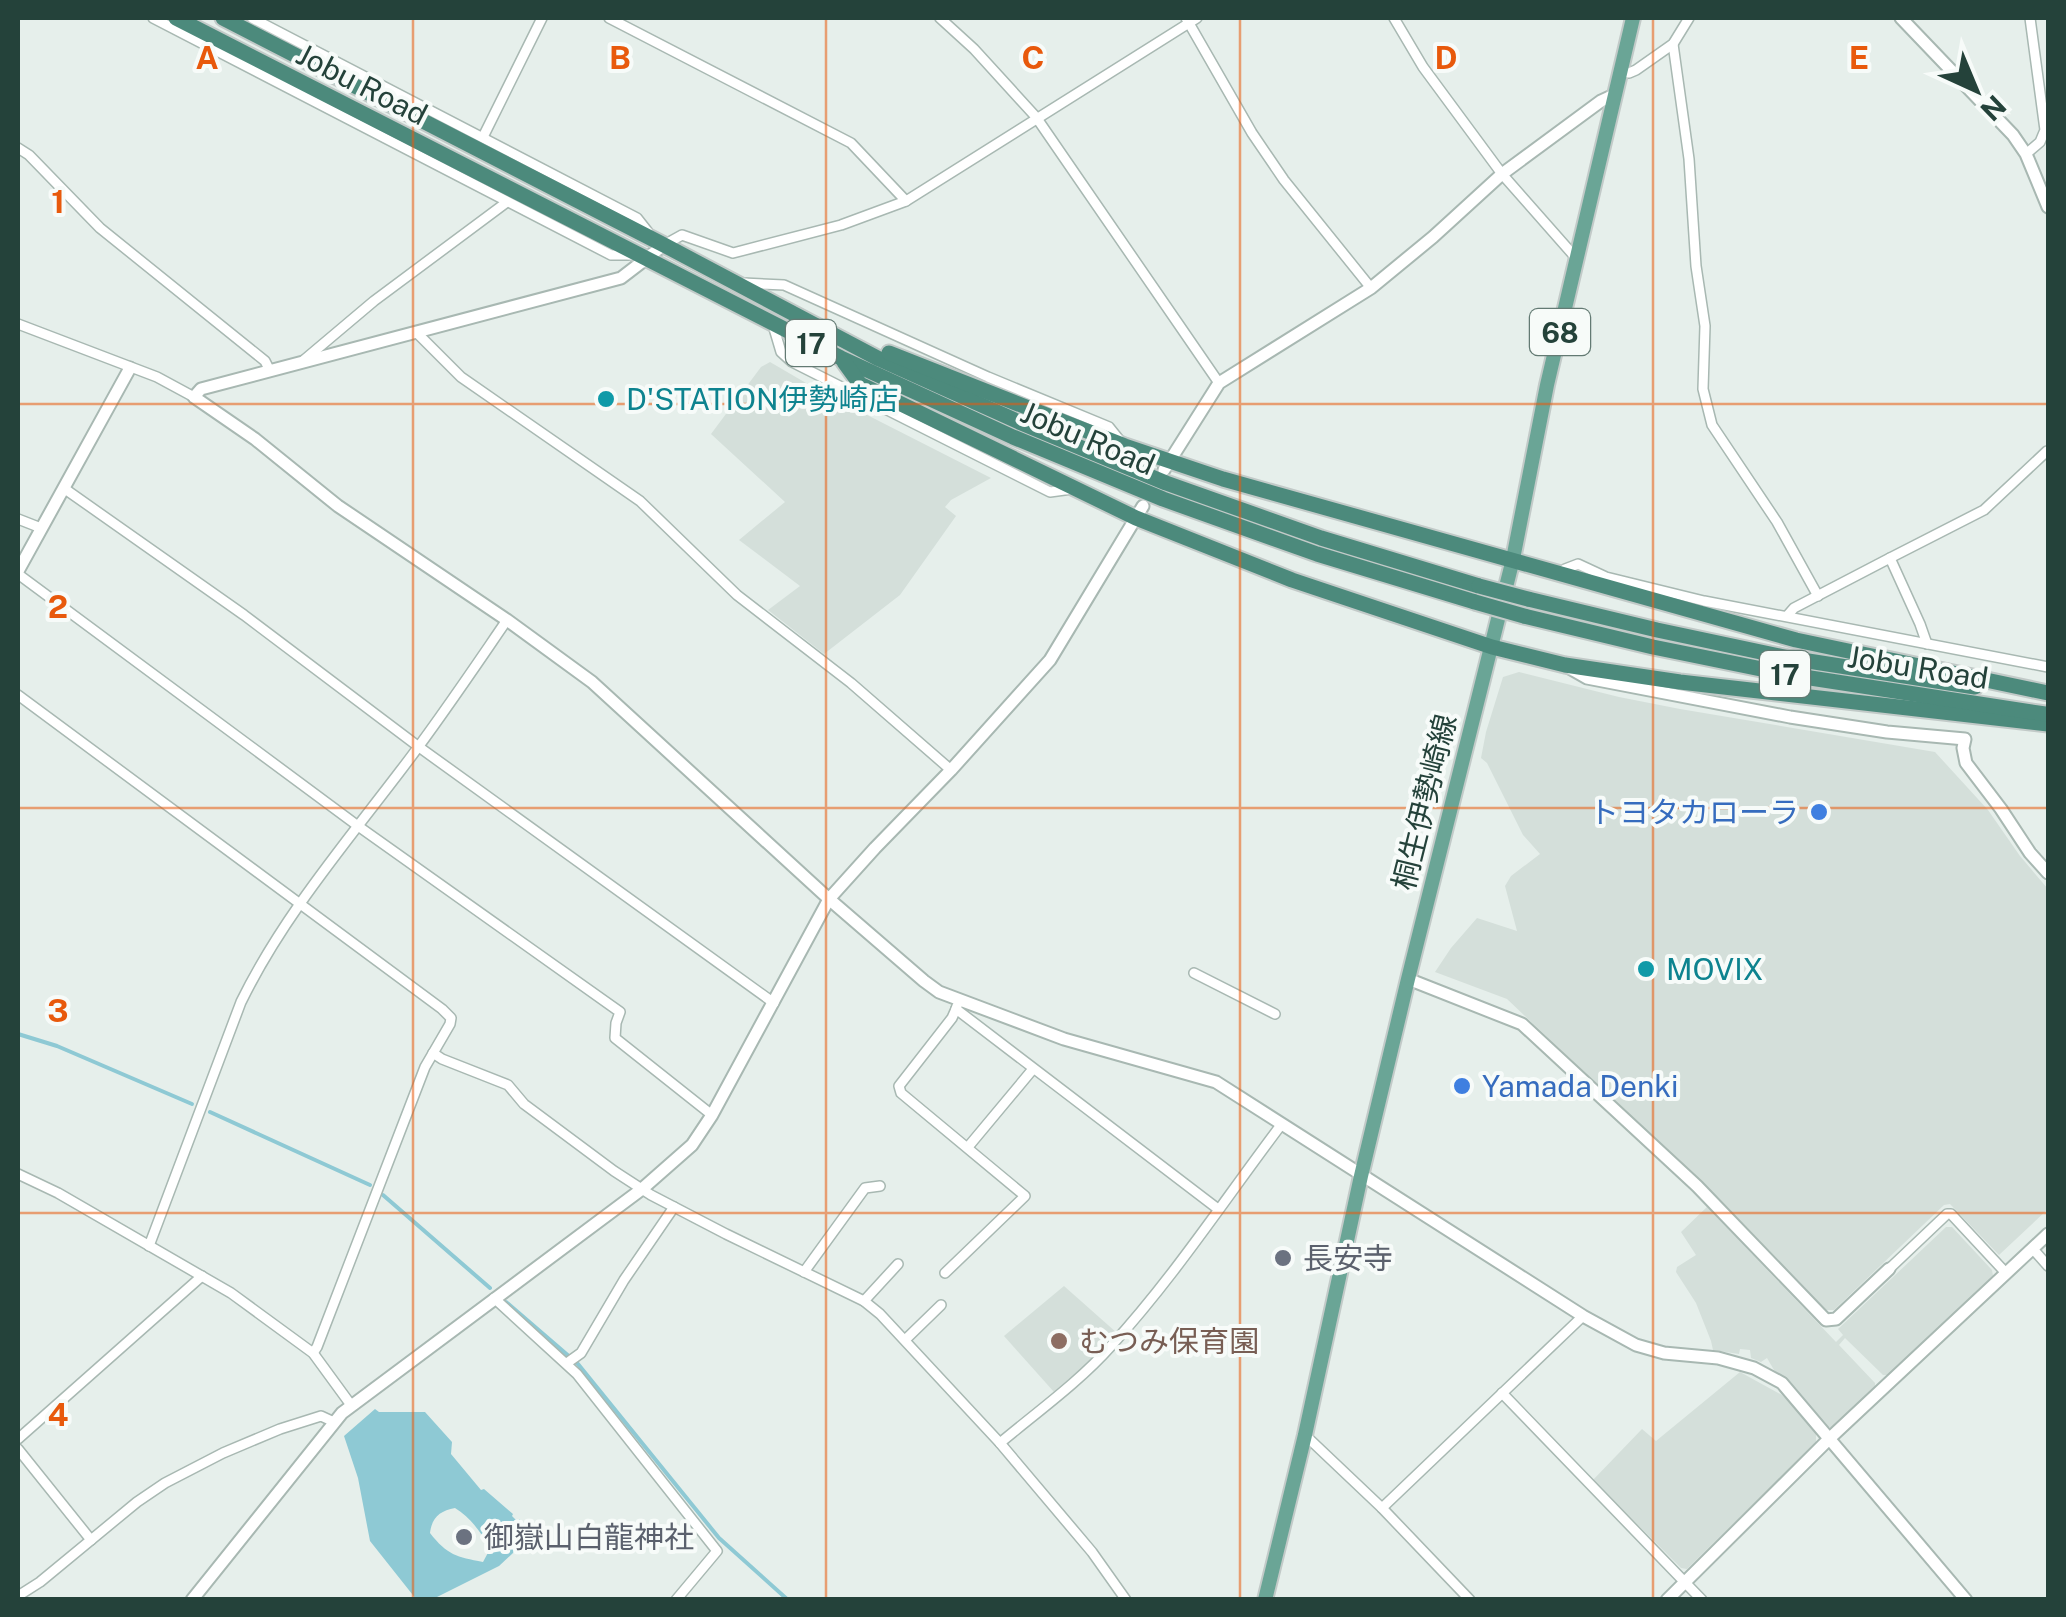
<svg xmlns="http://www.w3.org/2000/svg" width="2066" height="1617" viewBox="0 0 2066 1617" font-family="'Public Sans','Noto Sans JP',sans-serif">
  <rect width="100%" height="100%" fill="#e6efeb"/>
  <g fill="#d4dfda">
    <path d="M 770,362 L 818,390 L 991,478 L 951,500 L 945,507 L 956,516 L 900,595 L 824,654 L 768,610 L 800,586 L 739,540 L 785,502 L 711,434 L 761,367 Z"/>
    <path d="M 1519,672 L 1619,697 L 1680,709 L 1935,752 L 1988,810 L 2020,856 L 2048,889 L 2048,1209 L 1999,1255 L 1950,1204 L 1944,1205 L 1834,1310 L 1824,1310 L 1711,1192 L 1507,999 L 1435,972 L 1451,948 L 1477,918 L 1517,931 L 1505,886 L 1511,876 L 1540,854 L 1523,835 L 1487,763 L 1481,758 L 1486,732 L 1503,677 Z"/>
    <path d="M 1707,1207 L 1836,1342 L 1843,1335 L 1838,1329 L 1946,1227 L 1952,1227 L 1992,1270 L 1993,1276 L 1889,1375 L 1883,1375 L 1845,1338 L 1839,1345 L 1875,1383 L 1875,1389 L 1834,1427 L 1828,1427 L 1786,1380 L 1774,1370 L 1767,1358 L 1761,1362 L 1751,1358 L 1750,1350 L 1740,1349 L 1739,1354 L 1713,1350 L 1711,1341 L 1696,1303 L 1676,1272 L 1677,1267 L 1696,1255 L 1681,1232 Z"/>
    <path d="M 1064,1286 L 1117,1333 L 1094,1358 L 1054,1392 L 1004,1336 Z"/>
    <path d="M 1740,1372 L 1782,1395 L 1816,1430 L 1816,1442 L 1687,1569 L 1681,1568 L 1593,1480 L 1642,1429 L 1656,1441 Z"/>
  </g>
  <path fill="#8ec9d4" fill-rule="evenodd" d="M 375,1409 L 379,1412 L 425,1412 L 452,1442 L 451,1454 L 481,1490 L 484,1489 L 513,1514 L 512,1516 L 517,1521 L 520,1519 L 524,1533 L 511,1545 L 515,1549 L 513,1553 L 499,1566 L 433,1599 L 416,1599 L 370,1541 L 358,1478 L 344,1436 ZM 455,1508 C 470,1517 482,1533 490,1549 L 483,1562 C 457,1557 447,1555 430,1533 C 432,1517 440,1511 455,1508 Z"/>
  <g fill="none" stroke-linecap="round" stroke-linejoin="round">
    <g stroke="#8ec9d4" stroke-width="4">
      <path d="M 18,1034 L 57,1046 L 192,1104"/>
      <path d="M 210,1112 L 370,1185"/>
      <path d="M 383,1195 L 490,1288"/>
      <path d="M 506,1302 L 578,1364 L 719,1538 L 788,1600"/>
    </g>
    <defs>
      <g id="minor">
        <path d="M 153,18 L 611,255 L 634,255"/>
        <path d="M 252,18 L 637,218 L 648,232"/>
        <path d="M 609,18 L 851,143 L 906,201"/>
        <path d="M 940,18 L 974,49 L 1036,117 L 1219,383"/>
        <path d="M 1186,18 L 1252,133 L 1284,180 L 1371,288"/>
        <path d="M 1394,18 L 1423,67 L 1502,174 L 1576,258"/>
        <path d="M 1673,44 L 1689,159 L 1696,266 L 1705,326 L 1703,389 L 1712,425 L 1777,522 L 1818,596"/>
        <path d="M 1619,71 L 1629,73 L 1636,70 L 1673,44 L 1689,18"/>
        <path d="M 483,137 L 542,18"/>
        <path d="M 18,148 L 29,155 L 100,228 L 265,361 L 269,369"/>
        <path d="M 2026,154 L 2040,142 L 2045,130 L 2030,18"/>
        <path d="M 664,245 L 682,235 L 733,253 L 841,225 L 906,201 L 1197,18"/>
        <path d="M 743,283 L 784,285 L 988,377 L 1109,427 L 1121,442"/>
        <path d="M 18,324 L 157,377 L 194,397"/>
        <path d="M 773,325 L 781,352 L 792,362 L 1050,492 L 1072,489"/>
        <path d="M 418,334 L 461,377 L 640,501 L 737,595 L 851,683 L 951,770"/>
        <path d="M 304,360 L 374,301 L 507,202"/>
        <path d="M 65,489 L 244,615 L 419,747 L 774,1003"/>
        <path d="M 18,519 L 41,528"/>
        <path d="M 1562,573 L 1565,569 L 1578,564 L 1606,577 L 1704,601 L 2048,667"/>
        <path d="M 18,574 L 358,826 L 620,1012 L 616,1023 L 615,1038 L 712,1115"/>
        <path d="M 1787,616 L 1794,608 L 1890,558"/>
        <path d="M 1927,644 L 1920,624 L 1890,558 L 1984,510 L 2047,451"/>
        <path d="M 18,695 L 442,1009 L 451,1018 L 450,1024 L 425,1067 L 317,1347 L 313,1353"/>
        <path d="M 1194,973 L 1275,1014"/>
        <path d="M 957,1006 L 956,1009 L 1218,1209"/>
        <path d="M 433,1053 L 442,1059 L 508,1085 L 524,1104 L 614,1171 L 651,1195 L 726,1234 L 864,1301 L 880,1314 L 1000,1443 L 1092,1552 L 1126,1600"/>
        <path d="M 968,1147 L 1033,1069"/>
        <path d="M 18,1174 L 58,1193 L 231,1293 L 313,1353 L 351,1405"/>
        <path d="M 149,1246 L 241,1002 C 282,918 344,845 401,770 C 438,722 472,671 507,620"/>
        <path d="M 2033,1249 L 2048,1266"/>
        <path d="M 1889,1269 L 1947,1214 L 1951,1214 L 2006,1273"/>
        <path d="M 804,1272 L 865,1188 L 880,1186"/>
        <path d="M 945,1273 L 1025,1196 L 901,1093 L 899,1086 L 952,1018 L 956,1009"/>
        <path d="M 494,1298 L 577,1374 L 717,1551 L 676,1600"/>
        <path d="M 864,1301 L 898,1264"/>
        <path d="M 906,1339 L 941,1305"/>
        <path d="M 567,1363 L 581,1353 L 624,1280 L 674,1207"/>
        <path d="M 1502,1393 L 1702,1600"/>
        <path d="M 1305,1435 L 1382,1508 L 1470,1600"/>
        <path d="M 18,1439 L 202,1276"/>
        <path d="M 1000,1443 C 1037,1412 1079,1382 1111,1346 C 1174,1277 1225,1199 1281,1125"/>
        <path d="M 18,1449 L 91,1540"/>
        <path d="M 1382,1508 L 1583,1316"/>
        <path d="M 18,1596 L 40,1582 L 137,1502 L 165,1483 L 223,1453 L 280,1429 L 321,1416 L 334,1422"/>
      </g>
      <g id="tertiary">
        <path d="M 1901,18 L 2013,135 L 2026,154 L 2048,207"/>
        <path d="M 664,245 L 621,278 L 201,389 L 194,397 L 255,439 L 338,506 L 507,620 L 592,682 L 829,899 L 924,981 L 939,992 L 1064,1039 L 1216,1082 L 1583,1316 L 1636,1345 L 1664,1353 L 1718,1358 L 1754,1368 L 1782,1383 L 1966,1600"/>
        <path d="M 1164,470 L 1219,383 L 1371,288 L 1433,237 L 1502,174 L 1601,101 L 1614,95"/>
        <path d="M 18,571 L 130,368"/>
        <path d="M 1566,666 L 1587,678 L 1790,717 L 1887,732 L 1965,739 L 1963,748 L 1966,763 L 2001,809 L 2030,853 L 2048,873"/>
        <path d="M 1408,979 L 1522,1024 L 1697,1186 L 1826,1320 L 1836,1319 L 1889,1269"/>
        <path d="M 192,1600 L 342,1413 L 642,1189 L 692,1145 L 712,1115 L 829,899 L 875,848 L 951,770 L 1050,660 L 1143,506"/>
        <path d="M 1667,1600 L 1830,1438 L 2048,1234"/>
      </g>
      <path id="primary" d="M 1265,1600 L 1305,1435 L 1361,1176 L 1408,979 L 1513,559 L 1547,385 L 1633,18"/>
      <g id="trunk">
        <path d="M 176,18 L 841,358 L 1013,437 L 1163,499 L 1317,554 L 1475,602"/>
        <path d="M 223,18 L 664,245 L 879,359 L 1019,422 L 1166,483 L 1321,538 L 1479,586"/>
        <path d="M 889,353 L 1125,446 L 1223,479 L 1796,640 L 2048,693"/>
        <path d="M 844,362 L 860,384 L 1136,518 L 1292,580 L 1492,647 L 1565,665 L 1680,682 L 2048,724"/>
        <path d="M 1528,599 L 1657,630 L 1789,658 L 1975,687"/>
        <path d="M 1524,616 L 1653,647 L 1791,675 L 2045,714"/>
      </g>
    </defs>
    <use href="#minor" stroke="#a8b8b2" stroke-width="12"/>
    <use href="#tertiary" stroke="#a8b8b2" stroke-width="15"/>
    <use href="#primary" stroke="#c2cac8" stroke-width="18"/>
    <use href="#trunk" stroke="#c2cac8" stroke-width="19"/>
    <use href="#minor" stroke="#fff" stroke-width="9"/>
    <use href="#tertiary" stroke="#fff" stroke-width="11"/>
    <use href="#primary" stroke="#6aa596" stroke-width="14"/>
    <use href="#trunk" stroke="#4c8a7c" stroke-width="15"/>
    <defs>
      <g id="trunk-bridge">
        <path d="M 1479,586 L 1528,599"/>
        <path d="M 1475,602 L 1524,616"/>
      </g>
    </defs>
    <use href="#trunk-bridge" stroke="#c2cac8" stroke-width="19" stroke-linecap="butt"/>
    <use href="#trunk-bridge" stroke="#4c8a7c" stroke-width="15"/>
  </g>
  <path fill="none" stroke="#e8590c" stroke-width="2.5" stroke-opacity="0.55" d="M 413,18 L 413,1600M 826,18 L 826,1600M 1240,18 L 1240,1600M 1653,18 L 1653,1600M 18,404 L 2048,404M 18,808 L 2048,808M 18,1213 L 2048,1213"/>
  <g fill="#0f9aa8" stroke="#f7fbf9" stroke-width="4">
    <circle cx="606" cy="399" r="10"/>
    <circle cx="1646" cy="969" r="10"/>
  </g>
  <g fill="#3f7fe0" stroke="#f7fbf9" stroke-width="4">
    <circle cx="1819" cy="812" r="10"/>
    <circle cx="1462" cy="1086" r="10"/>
  </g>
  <g fill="#6b7280" stroke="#f7fbf9" stroke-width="4">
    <circle cx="1283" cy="1258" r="10"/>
    <circle cx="464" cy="1537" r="10"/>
  </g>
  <circle fill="#8d6e63" stroke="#f7fbf9" stroke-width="4" cx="1059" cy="1341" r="10"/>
  <g text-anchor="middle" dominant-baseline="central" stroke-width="8" stroke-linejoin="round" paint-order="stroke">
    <g fill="#f7fbf9" stroke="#637a73" stroke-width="2.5">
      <rect x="1530" y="309" width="60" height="46" rx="8"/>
      <rect x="786" y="320" width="50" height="46" rx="8"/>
      <rect x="1760" y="651" width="50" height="46" rx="8"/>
    </g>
    <g font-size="28" font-weight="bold" fill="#24423a">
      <text x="1560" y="332">68</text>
      <text x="811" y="343">17</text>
      <text x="1785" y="674">17</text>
    </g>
    <g font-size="30" fill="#24423a" stroke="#f7fbf9">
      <text transform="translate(362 84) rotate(27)">Jobu Road</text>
      <text transform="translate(1088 438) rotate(23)">Jobu Road</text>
      <text transform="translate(1918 667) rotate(9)">Jobu Road</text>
      <text transform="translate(1424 802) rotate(-76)">桐生伊勢崎線</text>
    </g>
    <g font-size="30" fill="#0d838f" stroke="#f7fbf9" text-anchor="start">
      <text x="626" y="399">D'STATION伊勢崎店</text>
      <text x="1666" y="969">MOVIX</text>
    </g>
    <g font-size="30" fill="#366cbe" stroke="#f7fbf9" text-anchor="end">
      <text x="1799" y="812">トヨタカローラ</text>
      <text x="1482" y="1086" text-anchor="start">Yamada Denki</text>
    </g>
    <g font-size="30" fill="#5b616d" stroke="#f7fbf9" text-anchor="start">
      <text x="1303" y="1258">長安寺</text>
      <text x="484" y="1537">御嶽山白龍神社</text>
    </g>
    <g font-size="30" fill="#785e54" stroke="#f7fbf9" text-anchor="start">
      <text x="1079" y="1341">むつみ保育園</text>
    </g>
  </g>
  <g font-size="32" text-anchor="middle" font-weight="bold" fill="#e8590c" stroke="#f7fbf9" stroke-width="8" stroke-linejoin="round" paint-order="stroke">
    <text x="207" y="69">A</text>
    <text x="620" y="69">B</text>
    <text x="1033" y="69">C</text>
    <text x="1446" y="69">D</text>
    <text x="1859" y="69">E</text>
    <text x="58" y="213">1</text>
    <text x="58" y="618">2</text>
    <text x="58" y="1022">3</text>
    <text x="58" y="1426">4</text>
  </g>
  <rect width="2066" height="1617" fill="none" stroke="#24423a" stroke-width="40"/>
  <g transform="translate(1976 90) rotate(136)" stroke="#f7fbf9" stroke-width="8" paint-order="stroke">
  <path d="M0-8L18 38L0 25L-18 38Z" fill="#24423a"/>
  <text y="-15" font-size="28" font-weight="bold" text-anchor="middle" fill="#24423a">N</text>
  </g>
</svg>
